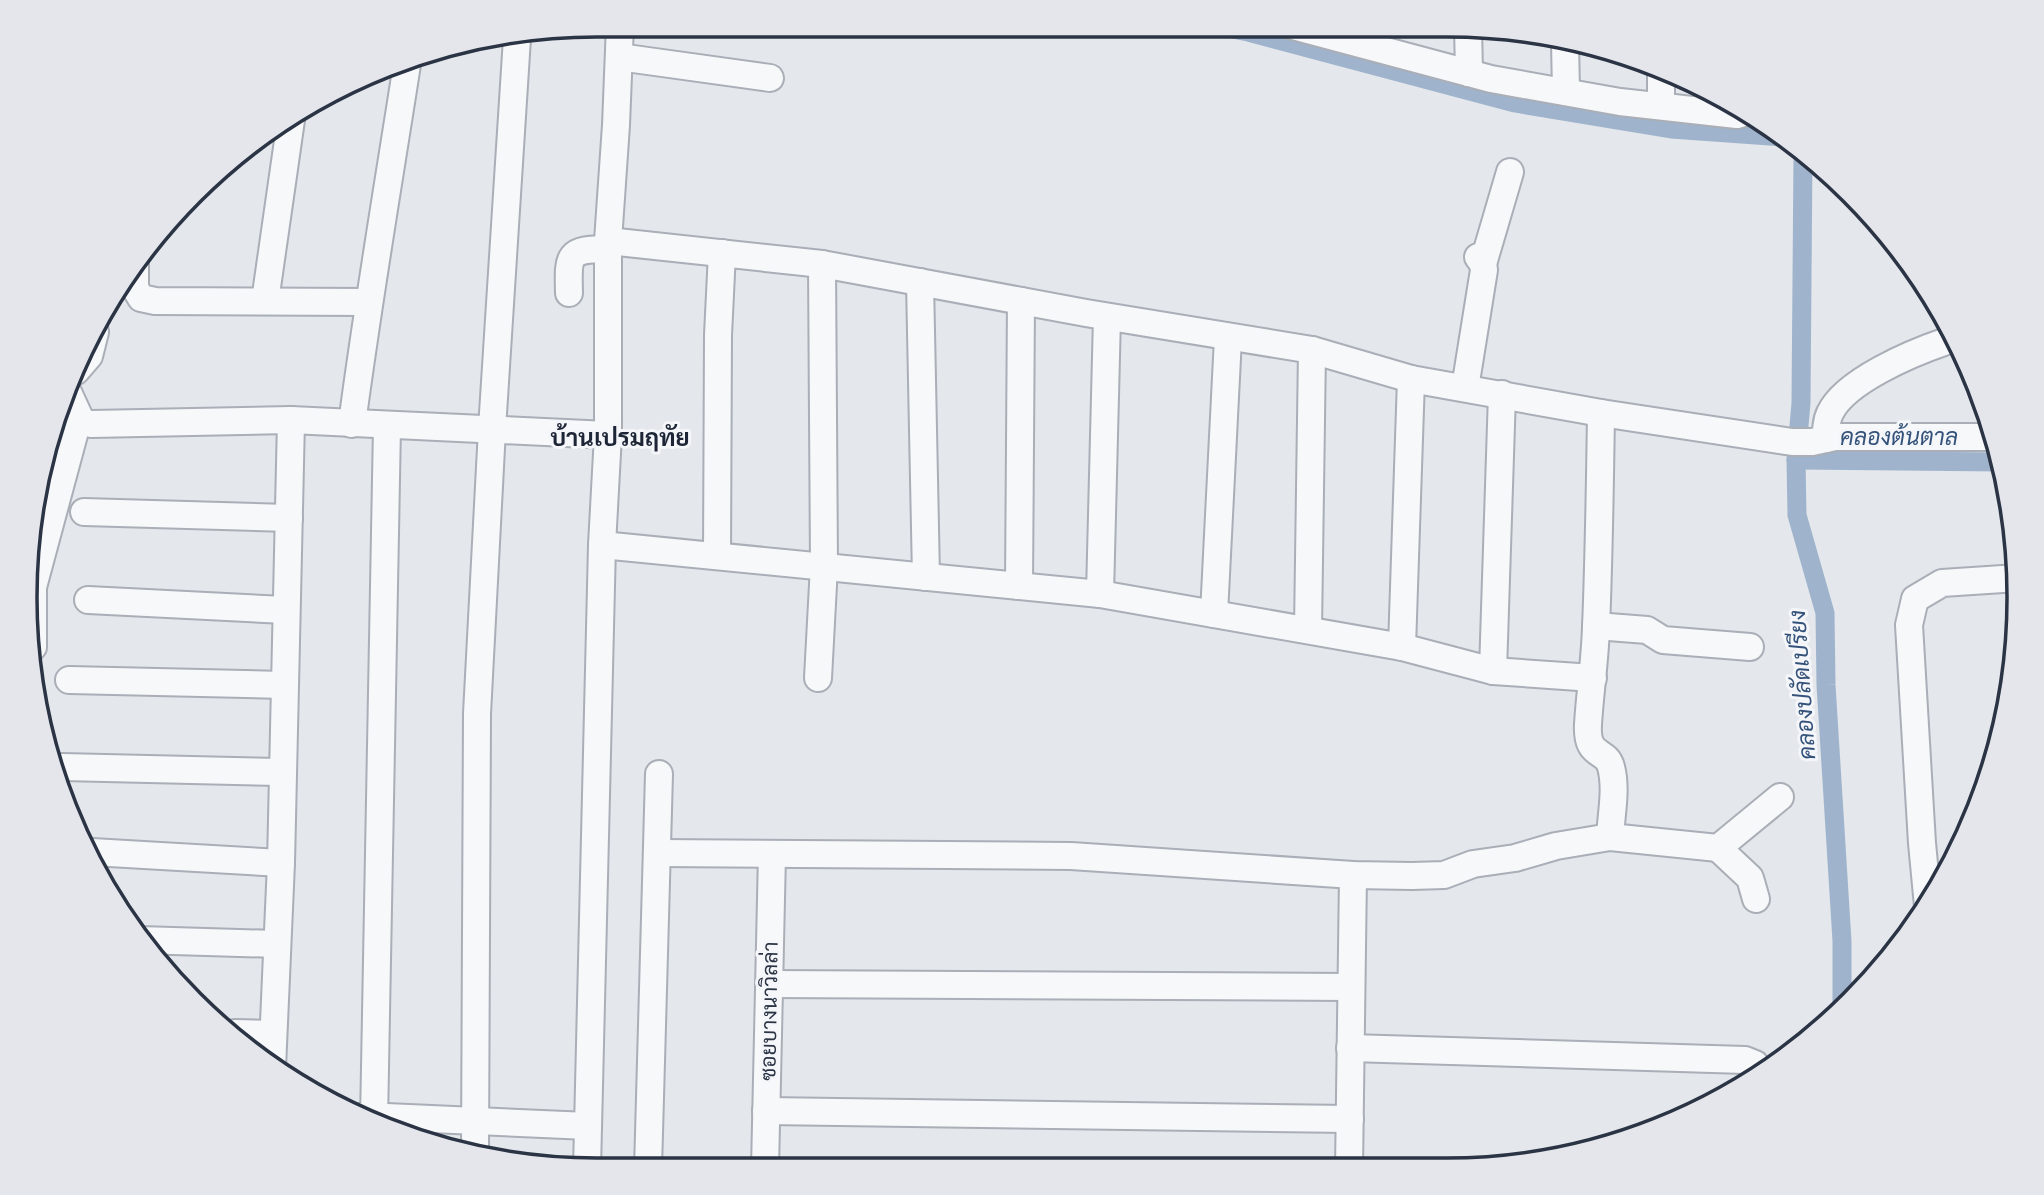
<svg xmlns="http://www.w3.org/2000/svg" width="2044" height="1195" viewBox="0 0 2044 1195" font-family="Poppins,Sarabun,sans-serif">
  <rect width="100%" height="100%" fill="#e4e7ec"/>
  <g fill="none" stroke-linecap="round" stroke-linejoin="round">
    <g stroke="#9fb4cc" stroke-width="19">
      <path d="M 1212,25 L 1248,32 L 1515,103 L 1671,129 L 1785,137"/>
      <path d="M 1803,153 L 1801,403 L 1796,460 L 1797,515 L 1825,613 L 1826,685 L 1842,941 L 1842,1008"/>
      <path d="M 1796,460 L 2001,462"/>
    </g>
    <defs>
      <g id="minor">
        <path d="M 1289,25 L 1491,79 L 1620,102 L 1737,115 L 1747,112"/>
        <path d="M 1468,26 L 1469,73"/>
        <path d="M 1565,42 L 1566,92"/>
        <path d="M 619,57 L 770,78"/>
        <path d="M 1661,70 L 1661,106"/>
        <path d="M 608,241 L 822,264 L 1086,313 L 1312,350 L 1411,379 L 1601,413 L 1792,442 L 1812,442 L 1835,437 L 1994,437"/>
        <path d="M 135,264 L 135,288 L 141,298 L 155,301 L 368,302"/>
        <path d="M 1483,264 L 1510,172"/>
        <path d="M 920,282 L 926,577"/>
        <path d="M 569,293 C 568,255 567,249 608,249"/>
        <path d="M 265,301 L 291,120"/>
        <path d="M 76,371 L 89,356 L 95,332"/>
        <path d="M 1465,388 L 1484,270 L 1483,264 L 1478,257"/>
        <path d="M 1601,413 C 1600,484 1599,556 1596,627 C 1595,660 1590,692 1588,724 C 1586,759 1606,748 1611,767 C 1617,789 1611,815 1610,837 L 1718,848 L 1780,797"/>
        <path d="M 91,424 L 291,420 L 608,435"/>
        <path d="M 352,424 C 368,302 389,180 408,58"/>
        <path d="M 1826,439 C 1826,430 1826,421 1830,413 C 1845,381 1912,353 1944,342"/>
        <path d="M 84,512 L 289,518"/>
        <path d="M 602,545 L 1100,594 L 1402,647 L 1493,671 L 1593,678"/>
        <path d="M 717,556 L 718,335 L 722,253"/>
        <path d="M 1019,586 L 1021,301"/>
        <path d="M 1100,594 L 1107,317"/>
        <path d="M 88,600 L 285,610"/>
        <path d="M 1214,614 L 1228,338"/>
        <path d="M 1596,626 L 1647,630 L 1663,640 L 1750,647"/>
        <path d="M 1308,630 L 1312,350"/>
        <path d="M 33,647 L 33,587 L 79,416 L 67,390"/>
        <path d="M 1402,647 L 1411,379"/>
        <path d="M 1493,671 L 1502,394"/>
        <path d="M 818,678 L 824,566 L 822,264"/>
        <path d="M 69,680 L 283,685"/>
        <path d="M 62,767 L 281,772"/>
        <path d="M 1718,848 L 1750,878 L 1756,899"/>
        <path d="M 92,852 L 281,863"/>
        <path d="M 658,853 L 1071,856 L 1353,875 L 1412,876 L 1444,875 L 1473,864 L 1515,858 L 1556,846 L 1610,837"/>
        <path d="M 1928,906 L 1922,843 L 1909,625 L 1915,599 L 1942,583 L 2018,578"/>
        <path d="M 139,940 L 277,944"/>
        <path d="M 769,984 L 1351,987"/>
        <path d="M 235,1033 L 272,1034"/>
        <path d="M 1350,1048 L 1745,1060 L 1755,1064 L 1760,1074"/>
        <path d="M 272,1068 L 281,863 L 291,420"/>
        <path d="M 766,1111 L 1350,1119"/>
        <path d="M 364,1116 L 588,1126"/>
        <path d="M 374,1121 L 387,426"/>
        <path d="M 475,1152 L 477,714 L 492,429 L 517,38"/>
        <path d="M 587,1169 L 602,545 L 608,435 L 608,241 L 616,125 L 620,25"/>
        <path d="M 648,1169 L 659,774"/>
        <path d="M 765,1169 L 772,854"/>
        <path d="M 1349,1169 L 1353,875"/>
      </g>
    </defs>
    <use href="#minor" stroke="#a9aeb7" stroke-width="30"/>
    <use href="#minor" stroke="#f7f8fa" stroke-width="26"/>
  </g>
  <g text-anchor="middle" dominant-baseline="central" stroke-width="6" stroke-linejoin="round" paint-order="stroke">
    <g font-size="21" fill="#2b3445" stroke="#f4f6f9">
      <text transform="translate(769 1011) rotate(-89)">ซอยบางนาวิลล่า</text>
    </g>
    <g font-size="23" font-style="italic" fill="#34527a" stroke="#f4f6f9">
      <text x="1899" y="437">คลองต้นตาล</text>
      <text transform="translate(1802 685) rotate(-94)">คลองปลัดเปรียง</text>
    </g>
    <g font-size="24" font-weight="bold" fill="#1d2536" stroke="#f4f6f9">
      <text x="620" y="437">บ้านเปรมฤทัย</text>
    </g>
  </g>
  <path d="M0 0H2044V1195H0ZM597 37H1447A560 560 0 0 1 2007 597V598A560 560 0 0 1 1447 1158H597A560 560 0 0 1 37 598V597A560 560 0 0 1 597 37Z" fill="#e4e6eb" fill-rule="evenodd"/>
  <path fill="none" stroke="#2b3445" stroke-width="3.5" d="M597 37H1447A560 560 0 0 1 2007 597V598A560 560 0 0 1 1447 1158H597A560 560 0 0 1 37 598V597A560 560 0 0 1 597 37Z"/>
</svg>
